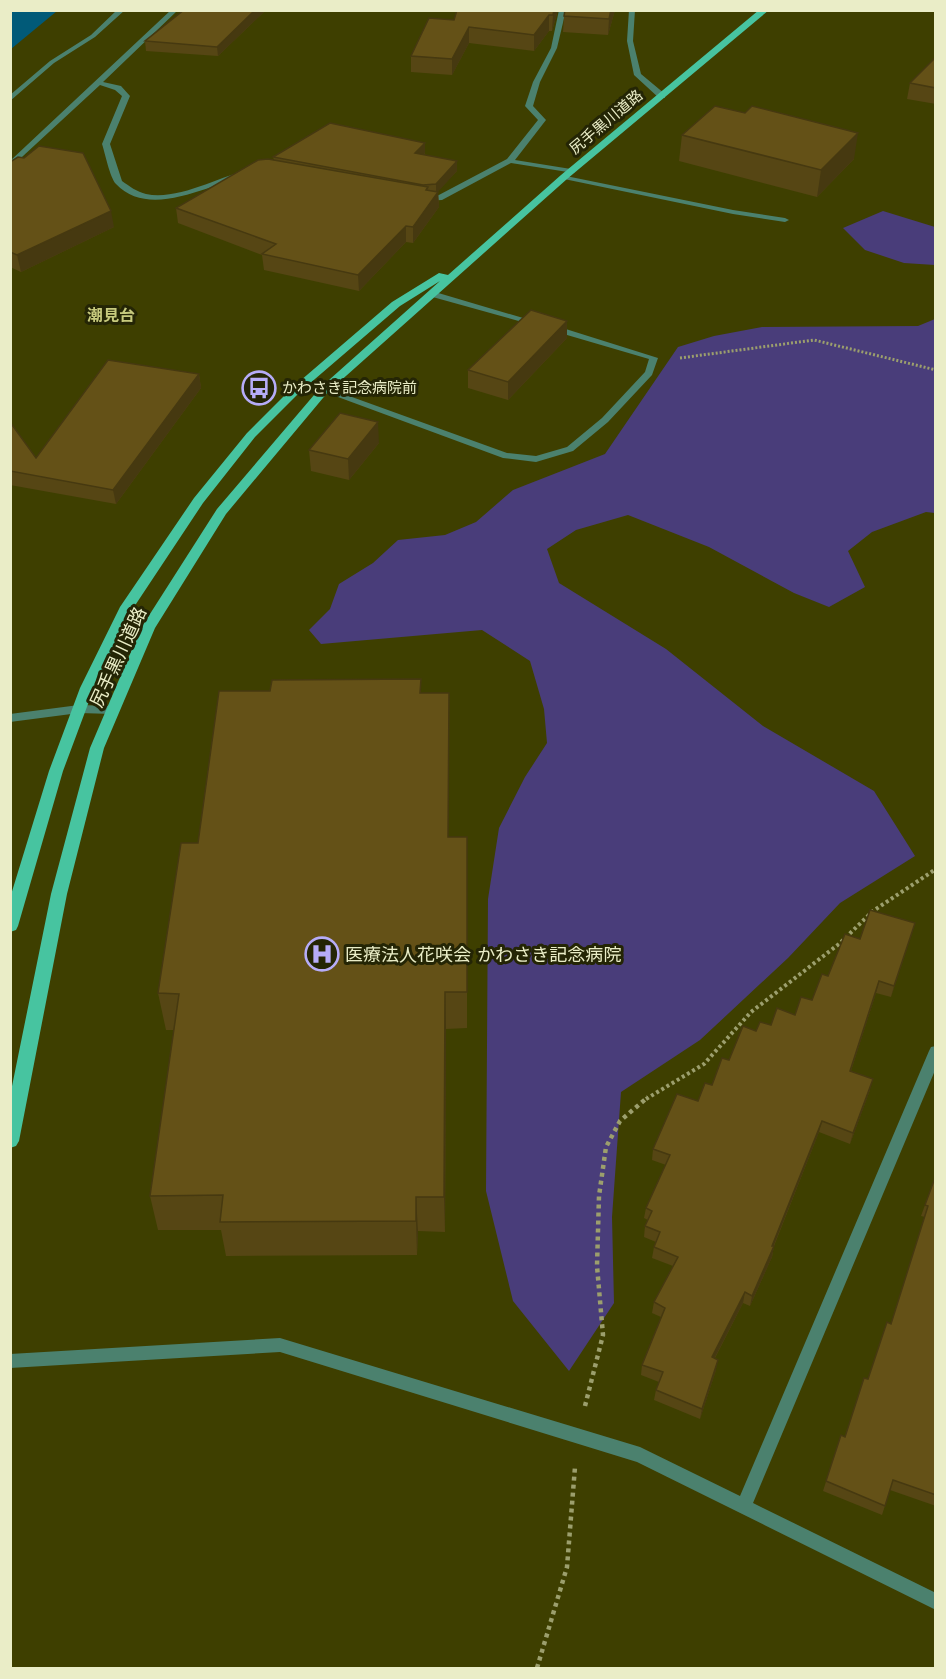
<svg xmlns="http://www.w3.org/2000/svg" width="946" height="1679" viewBox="0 0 946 1679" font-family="'Work Sans','Noto Sans JP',sans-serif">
  <rect width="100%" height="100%" fill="#3e3f00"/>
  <g fill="#493d7a">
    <path d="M 883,211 L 935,227 L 935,265 L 904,263 L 865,250 L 843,228 Z"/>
    <path d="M 935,319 L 935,513 L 926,512 L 872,532 L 848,551 L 865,587 L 829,607 L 794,593 L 709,547 L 628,515 L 576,530 L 547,549 L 559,583 L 666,649 L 763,726 L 874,791 L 915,856 L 840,903 L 788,958 L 700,1040 L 621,1092 L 612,1217 L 614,1303 L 569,1371 L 513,1301 L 486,1191 L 488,899 L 499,828 L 525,777 L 547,743 L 544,709 L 530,661 L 482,630 L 321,644 L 309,630 L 330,609 L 339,584 L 373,563 L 398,540 L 445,535 L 476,522 L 513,490 L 605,454 L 678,347 L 714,336 L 762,327 L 918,326 Z"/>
  </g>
  <path fill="#015a78" d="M 11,10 L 57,10 L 57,11 L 11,49 Z"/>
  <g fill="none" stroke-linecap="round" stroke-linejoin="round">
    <path stroke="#9c9f6d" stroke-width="3" stroke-dasharray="2 2" stroke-linecap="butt" d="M 680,358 L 814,340 L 936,370"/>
    <path stroke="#9c9f6d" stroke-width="4" stroke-dasharray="3 3" stroke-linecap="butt" d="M 646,1099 L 704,1064 L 751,1012 L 839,944 L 873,911 L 936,869"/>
    <g stroke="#9c9f6d" stroke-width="4.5" stroke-dasharray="4 4" stroke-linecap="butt">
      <path d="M 585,1406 L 603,1335 L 597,1266 L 599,1196 L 606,1147 L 620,1121 L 648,1097"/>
      <path d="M 537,1668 L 567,1567 L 575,1467"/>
    </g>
    <g fill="#4b816e" fill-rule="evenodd">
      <path d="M 117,10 L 125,10 L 95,37 L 54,63 L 10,101 L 10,95 L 50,61 L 91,35 Z"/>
      <path d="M 561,175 L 733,210 L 785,218 L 789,220 L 785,222 L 733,214 L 564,179 L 561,179 Z"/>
    </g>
    <g fill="#4b816e" fill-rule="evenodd">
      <path d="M 171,10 L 178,10 L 103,82 L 121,86 L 130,96 L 110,144 L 122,181 C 129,186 137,192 146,194 C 178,201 220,176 251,169 L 255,171 L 254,173 C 214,182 151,221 116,184 C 110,178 105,153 102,144 L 122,96 L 115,90 L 100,85 L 10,168 L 10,161 Z"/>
      <path d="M 559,10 L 566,10 L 557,48 L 540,82 L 533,106 L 546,120 L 515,160 L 571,169 L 575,171 L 574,173 L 511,163 L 442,200 L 422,201 L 422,197 L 437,196 L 507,159 L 538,120 L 525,106 L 533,82 L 551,48 Z"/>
      <path d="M 629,10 L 635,10 L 633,41 L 641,74 L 665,94 L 665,98 L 659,98 L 634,75 L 627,41 Z"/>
      <path d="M 429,292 L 435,292 L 540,323 L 533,325 L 429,296 Z"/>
      <path d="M 553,325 L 658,358 L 652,375 L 608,422 L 573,451 L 536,462 L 503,458 L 319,390 L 324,387 L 327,388 L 507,453 L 536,456 L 567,447 L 602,418 L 645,372 L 649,359 L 550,330 L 550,326 Z"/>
      <path d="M 79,705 L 113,706 L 119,710 L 113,714 L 79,713 L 10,722 L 10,714 Z"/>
      <path d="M 936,1046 L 936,1068 L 753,1503 L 936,1593 L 936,1610 L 637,1462 L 280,1352 L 10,1368 L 10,1354 L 280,1338 L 640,1447 L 740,1496 L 929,1051 L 931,1047 Z"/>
    </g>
    <path fill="#47c4a0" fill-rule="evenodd" d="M 759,10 L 769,10 L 567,179 L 328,392 L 226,514 L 155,628 L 104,748 L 67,894 L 19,1141 L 16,1146 L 10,1148 L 10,1096 L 51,894 L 90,748 L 141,628 L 217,509 L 320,388 L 440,281 L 400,306 L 301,391 L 255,437 L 203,503 L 134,607 L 94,688 L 63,771 L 18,926 L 16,930 L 10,932 L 10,898 L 49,771 L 80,688 L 120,607 L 194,498 L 247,433 L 293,387 L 392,302 L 439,273 L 448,275 L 561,175 Z"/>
  </g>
  <g fill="#564614">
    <path d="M 184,10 L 266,10 L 218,56 L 146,51 L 145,41 Z"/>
    <path d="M 558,10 L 552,31 L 549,31 L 534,51 L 469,43 L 452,75 L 411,72 L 411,56 L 454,20 Z"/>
    <path d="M 615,10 L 608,35 L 563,32 L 564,16 Z"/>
    <path d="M 936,57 L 936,104 L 907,99 L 910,83 Z"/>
    <path d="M 682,135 L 854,159 L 817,197 L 679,161 Z"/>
    <path d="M 425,153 L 424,155 L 457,171 L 438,191 L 439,207 L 413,243 L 406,242 L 359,291 L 264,270 L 262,255 L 178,223 L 176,208 L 274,160 L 273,157 Z"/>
    <path d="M 10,162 L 114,227 L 21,272 L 10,267 Z"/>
    <path d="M 567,338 L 508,400 L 468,388 L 468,370 Z"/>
    <path d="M 199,374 L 201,388 L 116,504 L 10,485 L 10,422 L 36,458 Z"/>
    <path d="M 379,443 L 349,480 L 311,471 L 309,450 Z"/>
    <path d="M 421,679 L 421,693 L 449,693 L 448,837 L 467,837 L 467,1028 L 446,1029 L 445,1232 L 418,1231 L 417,1255 L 226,1256 L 221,1230 L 158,1230 L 150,1196 L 174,1030 L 166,1030 L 158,993 L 198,843 L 270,691 Z"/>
    <path d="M 915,923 L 891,997 L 876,993 L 851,1071 L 870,1090 L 850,1144 L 819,1132 L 774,1246 L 772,1257 L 750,1306 L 743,1303 L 715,1358 L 716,1370 L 700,1419 L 654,1400 L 656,1390 L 659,1382 L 641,1375 L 642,1365 L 661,1317 L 652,1313 L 654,1302 L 673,1266 L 652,1258 L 654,1247 L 656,1242 L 644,1237 L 645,1226 L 648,1220 L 644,1218 L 646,1208 L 666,1165 L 652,1160 L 653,1149 L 712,1085 L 729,1060 L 756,1031 L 771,1025 L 795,1015 L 812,1000 L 828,976 L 860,939 Z"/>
    <path d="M 936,1175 L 936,1506 L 890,1490 L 882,1515 L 823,1491 L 841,1435 L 845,1437 L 868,1379 L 891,1324 L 925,1217 L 921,1216 Z"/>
  </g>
  <g fill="#463910">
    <path d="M 255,10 L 266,10 L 218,56 L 217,47 Z"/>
    <path d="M 554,10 L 558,10 L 552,31 L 553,15 Z"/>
    <path d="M 611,10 L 615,10 L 608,35 L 609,19 Z"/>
    <path d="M 549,15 L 549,31 L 534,51 L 534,35 Z"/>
    <path d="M 469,27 L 469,43 L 452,75 L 452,59 Z"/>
    <path d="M 858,133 L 854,159 L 817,197 L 821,170 Z"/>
    <path d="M 425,143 L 425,153 L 416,163 L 415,153 Z"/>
    <path d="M 457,161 L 457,171 L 436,194 L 436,184 Z"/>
    <path d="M 438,192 L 439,207 L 413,243 L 413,227 Z"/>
    <path d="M 111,211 L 114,227 L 21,272 L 17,255 Z"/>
    <path d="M 406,226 L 406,242 L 359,291 L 358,275 Z"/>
    <path d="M 567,321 L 567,338 L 508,400 L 508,382 Z"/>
    <path d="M 199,374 L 201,388 L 116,504 L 113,490 Z"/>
    <path d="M 378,422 L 379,443 L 349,480 L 348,459 Z"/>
    <path d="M 449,693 L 449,730 L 448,874 L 448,837 Z"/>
    <path d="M 915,923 L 912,934 L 891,997 L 894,986 Z"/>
    <path d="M 879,981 L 876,993 L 847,1082 L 850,1071 Z"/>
    <path d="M 445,992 L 446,1029 L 445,1232 L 444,1197 Z"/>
    <path d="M 873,1079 L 870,1090 L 850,1144 L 853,1133 Z"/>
    <path d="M 822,1121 L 819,1132 L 772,1250 L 774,1246 L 772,1257 L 750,1306 L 752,1296 Z"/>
    <path d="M 416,1197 L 418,1231 L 417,1255 L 416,1221 Z"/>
    <path d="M 745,1292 L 743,1303 L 710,1367 L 712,1357 Z"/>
    <path d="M 718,1360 L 716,1370 L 700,1419 L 702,1409 Z"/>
  </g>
  <g fill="#645117" stroke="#463910" stroke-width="1.5">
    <path d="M 184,10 L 255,10 L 217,47 L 145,41 Z"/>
    <path d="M 457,10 L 554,10 L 553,15 L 549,15 L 534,35 L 469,27 L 452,59 L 411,56 L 429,18 L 454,20 Z"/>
    <path d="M 565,10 L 611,10 L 609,19 L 564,16 Z"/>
    <path d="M 936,57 L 936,88 L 910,83 Z"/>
    <path d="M 715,106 L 745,113 L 752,106 L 858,133 L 821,170 L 682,135 Z"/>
    <path d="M 330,123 L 425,143 L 415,153 L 457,161 L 436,184 L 423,185 L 273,157 Z"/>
    <path d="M 39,146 L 83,153 L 111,211 L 17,255 L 10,252 L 10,162 L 18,157 L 24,158 Z"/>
    <path d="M 268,159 L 428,187 L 426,190 L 438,192 L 413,227 L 406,226 L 358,275 L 262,254 L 276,244 L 176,208 L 258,160 Z"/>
    <path d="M 531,310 L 567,321 L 508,382 L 468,370 Z"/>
    <path d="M 108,360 L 199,374 L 113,490 L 10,471 L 10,422 L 36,458 Z"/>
    <path d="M 340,413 L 378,422 L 348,459 L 309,450 Z"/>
    <path d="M 421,679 L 420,693 L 449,693 L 448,837 L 467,837 L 467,992 L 445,992 L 444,1197 L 416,1197 L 416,1221 L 220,1222 L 223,1195 L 150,1196 L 179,994 L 158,993 L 181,843 L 198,843 L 219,691 L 270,691 L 272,680 Z"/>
    <path d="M 870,910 L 915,923 L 894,986 L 879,981 L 850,1071 L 873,1079 L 853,1133 L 822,1121 L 772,1246 L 774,1246 L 752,1296 L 745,1292 L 712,1357 L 718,1360 L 702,1409 L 656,1390 L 663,1372 L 642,1365 L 665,1308 L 654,1302 L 678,1257 L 654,1247 L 660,1232 L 645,1226 L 652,1211 L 646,1208 L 670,1155 L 653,1149 L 677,1094 L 698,1101 L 705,1083 L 712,1085 L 722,1058 L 729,1060 L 743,1026 L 756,1031 L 760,1022 L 771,1025 L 777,1008 L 795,1015 L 801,997 L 812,1000 L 822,974 L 828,976 L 845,934 L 860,939 Z"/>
    <path d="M 936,1175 L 936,1495 L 893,1480 L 885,1506 L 826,1481 L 841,1435 L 845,1437 L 864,1378 L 868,1379 L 887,1322 L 891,1324 L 928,1206 L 925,1205 Z"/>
  </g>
  <defs>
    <symbol id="bus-ring" viewBox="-11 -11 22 22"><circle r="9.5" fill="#242505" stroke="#b6acf8" stroke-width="1.5"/><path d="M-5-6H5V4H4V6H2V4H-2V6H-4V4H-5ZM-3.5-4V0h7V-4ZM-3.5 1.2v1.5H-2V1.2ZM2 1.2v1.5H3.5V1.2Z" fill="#b6acf8"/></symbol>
    <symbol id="hospital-ring" viewBox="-11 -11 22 22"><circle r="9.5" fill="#242505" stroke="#b6acf8" stroke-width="1.5"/><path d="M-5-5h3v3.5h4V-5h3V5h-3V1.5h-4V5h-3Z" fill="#b6acf8"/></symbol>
  </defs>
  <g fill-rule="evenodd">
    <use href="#bus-ring" x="240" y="369" width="38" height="38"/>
    <use href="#hospital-ring" x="303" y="935" width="38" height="38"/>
  </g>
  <g text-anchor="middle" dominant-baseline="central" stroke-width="6" stroke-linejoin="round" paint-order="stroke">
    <g font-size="15" fill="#eaedc7" stroke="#242505">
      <text transform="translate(606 122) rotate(-40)">尻手黒川道路</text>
    </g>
    <g font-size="15" fill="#eaedc7" stroke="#242505" text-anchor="start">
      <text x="282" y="388">かわさき記念病院前</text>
    </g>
    <g font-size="16" font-weight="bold" fill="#c7ca7d" stroke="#242505">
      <text x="111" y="315">潮見台</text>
    </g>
    <g font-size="18" fill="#eaedc7" stroke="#242505">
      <text transform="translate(118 657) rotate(-65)">尻手黒川道路</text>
    </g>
    <g font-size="18" fill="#eaedc7" stroke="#242505" text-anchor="start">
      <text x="345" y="954">医療法人花咲会 かわさき記念病院</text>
    </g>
  </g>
  <rect width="946" height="1679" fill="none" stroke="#eaedc7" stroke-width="24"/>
</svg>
